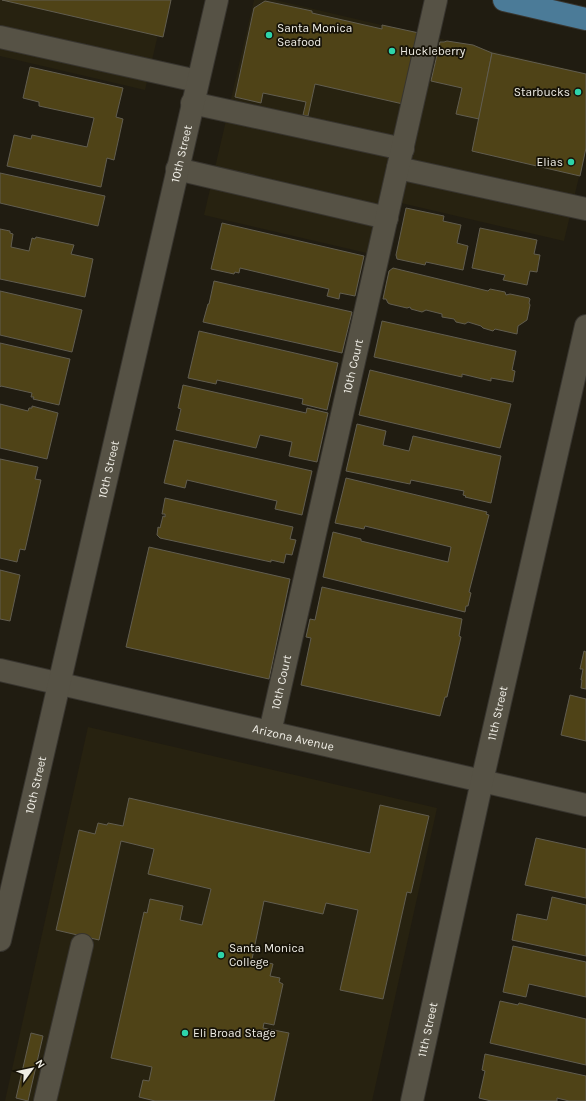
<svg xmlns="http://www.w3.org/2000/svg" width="586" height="1101" viewBox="0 0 586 1101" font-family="Karla,sans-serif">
  <rect width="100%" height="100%" fill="#201c11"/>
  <g fill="#272210">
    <path d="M 0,0 L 166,0 L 145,90 L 0,56 Z"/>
    <path d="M 254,0 L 275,0 L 586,73 L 586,147 L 564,241 L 384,199 L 371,254 L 204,215 Z"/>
    <path d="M 88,727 L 437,808 L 372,1101 L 5,1101 Z"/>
  </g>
  <g fill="#4f4317" stroke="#615d50">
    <path d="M 2,0 L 171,0 L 163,37 Z"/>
    <path d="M 265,1 L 312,11 L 312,13 L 382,29 L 382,25 L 419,33 L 403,104 L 315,84 L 308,116 L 303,115 L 306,102 L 263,93 L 261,103 L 235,97 L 254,8 Z"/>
    <path d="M 447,41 L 473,45 L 492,53 L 479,119 L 456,114 L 462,88 L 431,81 L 440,42 L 444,42 Z"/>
    <path d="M 492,53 L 586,74 L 586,148 L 580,176 L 472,151 Z"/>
    <path d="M 30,67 L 123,88 L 116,117 L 123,119 L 114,160 L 107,158 L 101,187 L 7,166 L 14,135 L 31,139 L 32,135 L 87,147 L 94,118 L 39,106 L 39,102 L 23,98 Z"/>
    <path d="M 0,173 L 105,196 L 98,226 L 0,203 Z"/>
    <path d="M 406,208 L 444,216 L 443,221 L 461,225 L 457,243 L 468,246 L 463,270 L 426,262 L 425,265 L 397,259 L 396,255 Z"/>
    <path d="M 222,223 L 364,256 L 355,296 L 340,293 L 339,299 L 327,296 L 329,289 L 240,268 L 239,273 L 235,272 L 234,274 L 211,269 Z"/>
    <path d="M 480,228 L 537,240 L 534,254 L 540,255 L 537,272 L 530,271 L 527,285 L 503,280 L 505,275 L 472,268 Z"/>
    <path d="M 0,229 L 10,231 L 10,233 L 13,234 L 11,247 L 29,251 L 32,238 L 35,239 L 36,237 L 74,245 L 71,254 L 93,259 L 85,297 L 0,279 Z"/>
    <path d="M 393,268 L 488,291 L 490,289 L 505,292 L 506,295 L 510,294 L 529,298 L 530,299 L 529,303 L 530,305 L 527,320 L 518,326 L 517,334 L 495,329 L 493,331 L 483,328 L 481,326 L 468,322 L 465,324 L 456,322 L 454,319 L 442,317 L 442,314 L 426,310 L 422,312 L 411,309 L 410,307 L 407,308 L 390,304 L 388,303 L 386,299 L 383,299 L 389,271 Z"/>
    <path d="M 214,281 L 352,312 L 342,353 L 203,322 L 208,304 L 209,304 Z"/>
    <path d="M 0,291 L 82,310 L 72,352 L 0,335 Z"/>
    <path d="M 382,321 L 516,351 L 512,370 L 515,371 L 513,382 L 491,378 L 491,381 L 462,374 L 462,377 L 374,357 Z"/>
    <path d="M 199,331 L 338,363 L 327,410 L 302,404 L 303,399 L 217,380 L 216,384 L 188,378 Z"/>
    <path d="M 0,343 L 70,359 L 59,405 L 33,399 L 34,397 L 31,397 L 32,393 L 1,386 L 0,387 Z"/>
    <path d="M 370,370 L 511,404 L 500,448 L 359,415 Z"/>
    <path d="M 183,385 L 306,413 L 307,408 L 328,413 L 317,462 L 289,456 L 292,442 L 260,435 L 256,448 L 176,430 L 181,409 L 178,408 Z"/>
    <path d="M 0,404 L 28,411 L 29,408 L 32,408 L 32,406 L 58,413 L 47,459 L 0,448 Z"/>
    <path d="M 357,424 L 386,431 L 383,445 L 409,451 L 413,436 L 501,456 L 491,503 L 465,497 L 466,496 L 463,495 L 464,491 L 411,480 L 410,484 L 346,471 Z"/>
    <path d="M 174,440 L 312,471 L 302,515 L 275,509 L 277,501 L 187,480 L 185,488 L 164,483 Z"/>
    <path d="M 0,459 L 38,467 L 35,479 L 41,480 L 25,550 L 20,549 L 17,562 L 0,558 Z"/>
    <path d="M 346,478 L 487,512 L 486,514 L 489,515 L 469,592 L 471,593 L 468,606 L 466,606 L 465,612 L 323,577 L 333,532 L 361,539 L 361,541 L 448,562 L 451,547 L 365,526 L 364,529 L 335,523 Z"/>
    <path d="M 165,498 L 293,527 L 290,539 L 296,540 L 292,555 L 286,554 L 284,563 L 271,560 L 271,562 L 160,538 L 157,535 L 158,527 L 160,528 L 163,516 L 165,517 L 165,514 L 162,514 Z"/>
    <path d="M 149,547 L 290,579 L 269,679 L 126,647 Z"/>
    <path d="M 0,570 L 20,575 L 10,621 L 0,619 Z"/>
    <path d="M 322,587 L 462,619 L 459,636 L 461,637 L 447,697 L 445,697 L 440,716 L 301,685 L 311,638 L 306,637 L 310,619 L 315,620 Z"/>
    <path d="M 584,651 L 586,652 L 586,689 L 581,688 L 582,680 L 581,680 L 583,669 L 580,669 Z"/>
    <path d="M 570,695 L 586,699 L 586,741 L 561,735 Z"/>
    <path d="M 129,798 L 370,853 L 380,805 L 429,816 L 411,893 L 407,892 L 383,999 L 340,990 L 358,910 L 326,903 L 323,914 L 264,901 L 252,959 L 273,964 L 270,976 L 280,978 L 279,982 L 283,984 L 274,1025 L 264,1023 L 263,1028 L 289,1033 L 274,1101 L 155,1101 L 139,1097 L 143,1080 L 149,1081 L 152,1067 L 111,1058 L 144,912 L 147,913 L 150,899 L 183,906 L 180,920 L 202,925 L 211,889 L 148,874 L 154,849 L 121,841 L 99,940 L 56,930 L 79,830 L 95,834 L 98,823 L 107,825 L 108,823 L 123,826 Z"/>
    <path d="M 536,838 L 586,849 L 586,898 L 525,885 Z"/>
    <path d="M 552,897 L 586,905 L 586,956 L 512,940 L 517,914 L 547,920 Z"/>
    <path d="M 513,946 L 586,962 L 586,997 L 529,984 L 526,997 L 503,992 Z"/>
    <path d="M 500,1001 L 518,1005 L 519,1003 L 586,1019 L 586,1065 L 490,1043 Z"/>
    <path d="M 31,1033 L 43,1036 L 28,1101 L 16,1098 Z"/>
    <path d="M 485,1054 L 586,1076 L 586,1101 L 569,1101 L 557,1098 L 557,1101 L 491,1101 L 479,1098 L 485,1071 L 482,1070 Z"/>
  </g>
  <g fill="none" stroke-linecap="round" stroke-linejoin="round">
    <defs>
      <g id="minor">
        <path d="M 0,37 L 197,81"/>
        <path d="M 192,103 L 403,149"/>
        <path d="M 398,168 L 586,209"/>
        <path d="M 177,169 L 387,218"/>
        <path id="s1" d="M 0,670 L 586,805"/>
        <path id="s2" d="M 270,732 L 436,0"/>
        <path id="s3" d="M 0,940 L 217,0"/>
        <path d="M 45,1101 L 82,945"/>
        <path id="s4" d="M 412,1101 L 482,781 L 586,326"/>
      </g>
      <path id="major" d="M 504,0 L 586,19"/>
    </defs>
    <use href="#minor" stroke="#38352f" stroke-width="24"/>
    <use href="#major" stroke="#38352f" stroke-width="24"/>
    <use href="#minor" stroke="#565245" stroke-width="22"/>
    <use href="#major" stroke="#4b7b98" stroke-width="22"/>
  </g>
  <g fill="#2ed4aa" stroke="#171308" stroke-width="1.5">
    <circle cx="269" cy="35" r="4"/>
    <circle cx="392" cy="51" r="4"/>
    <circle cx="578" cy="92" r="4"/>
    <circle cx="571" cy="162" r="4"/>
    <circle cx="221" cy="955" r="4"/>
    <circle cx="185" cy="1033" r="4"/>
  </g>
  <g text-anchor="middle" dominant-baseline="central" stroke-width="3.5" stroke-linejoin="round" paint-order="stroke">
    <g font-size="12" fill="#efede5" stroke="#171308" text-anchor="start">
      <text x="277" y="28">Santa Monica<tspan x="277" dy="14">Seafood</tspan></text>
      <text x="400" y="51">Huckleberry</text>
      <text x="570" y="92" text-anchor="end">Starbucks</text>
      <text x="563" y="162" text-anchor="end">Elias</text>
      <text x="229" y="948">Santa Monica<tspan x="229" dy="14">College</tspan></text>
      <text x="193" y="1033">Eli Broad Stage</text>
    </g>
    <g font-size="12" fill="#efede5" stroke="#171308">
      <text stroke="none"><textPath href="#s3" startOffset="807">10th Street</textPath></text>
      <text stroke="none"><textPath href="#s2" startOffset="375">10th Court</textPath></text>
      <text stroke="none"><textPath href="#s3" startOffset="483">10th Street</textPath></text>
      <text stroke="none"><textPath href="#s2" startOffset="51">10th Court</textPath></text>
      <text stroke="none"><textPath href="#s4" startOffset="397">11th Street</textPath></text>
      <text stroke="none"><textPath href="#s1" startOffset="301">Arizona Avenue</textPath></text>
      <text stroke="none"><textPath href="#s3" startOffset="159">10th Street</textPath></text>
      <text stroke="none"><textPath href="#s4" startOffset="73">11th Street</textPath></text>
    </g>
  </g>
  <g transform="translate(32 1069) rotate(57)" stroke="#171308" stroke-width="3" paint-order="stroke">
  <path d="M0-3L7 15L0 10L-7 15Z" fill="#efede5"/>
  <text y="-6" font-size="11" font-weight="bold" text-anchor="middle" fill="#efede5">N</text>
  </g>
</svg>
